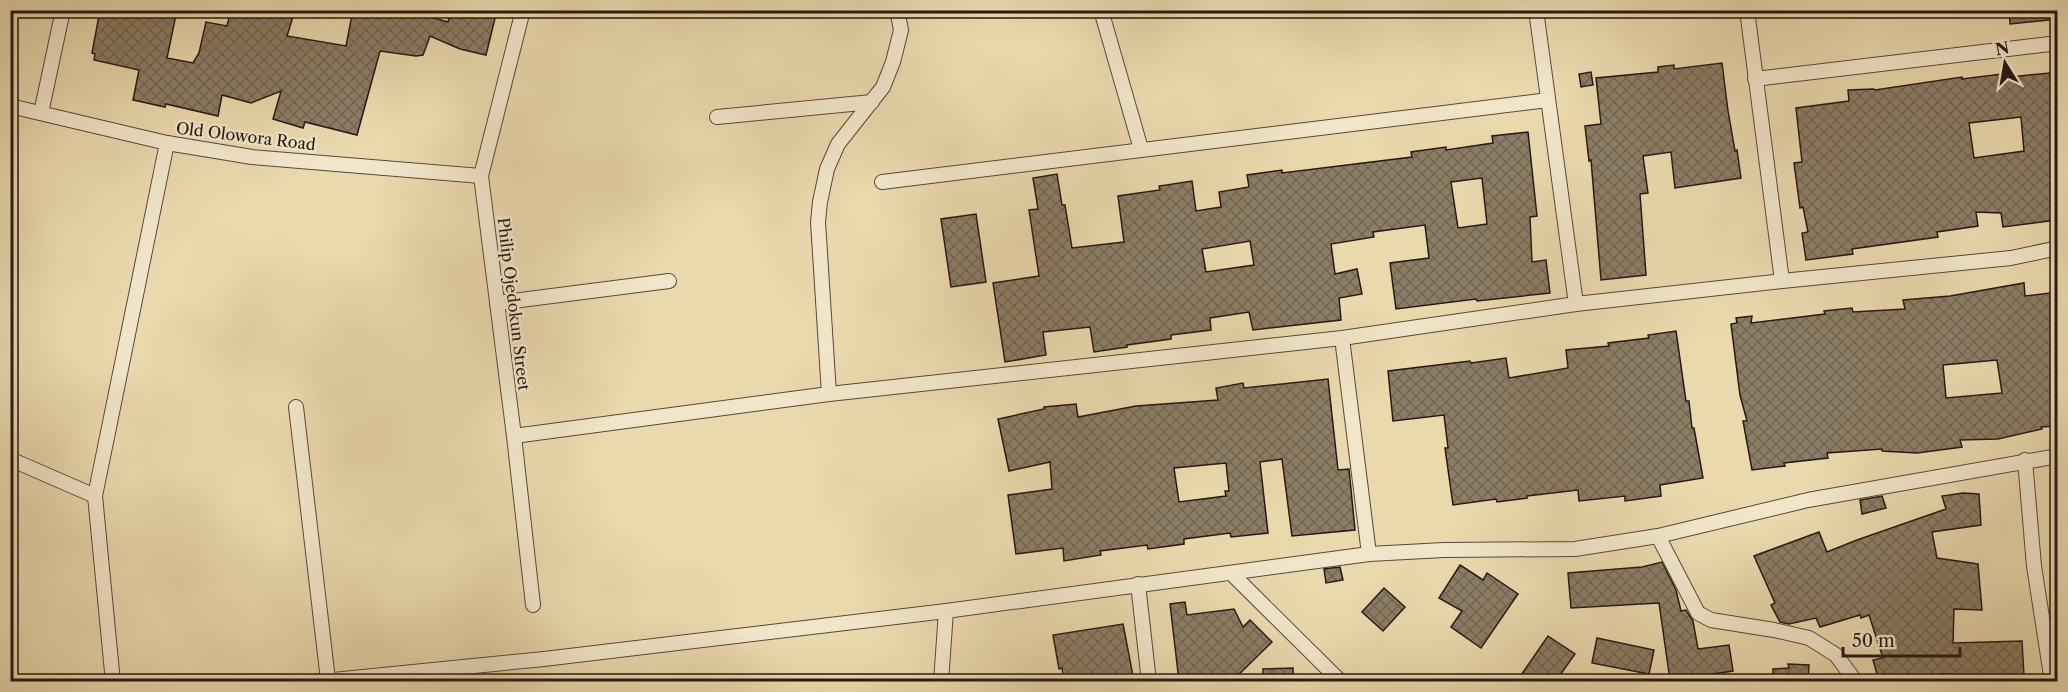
<svg xmlns="http://www.w3.org/2000/svg" width="2068" height="692" viewBox="0 0 2068 692" font-family="'Libre Caslon Text',serif">
  <defs>
    <pattern id="building-cross-hatch" width="8" height="8" patternUnits="userSpaceOnUse" patternTransform="scale(1.5)"><rect width="8" height="8" fill="#8c7d65"/><path d="M0 0l8 8M0 8l8-8" fill="none" stroke="#726652"/></pattern>
  </defs>
  <rect width="100%" height="100%" fill="#ebd9ae"/>
  <filter id="stains"><feTurbulence type="fractalNoise" baseFrequency=".00333" numOctaves="4"/><feColorMatrix values="0 0 0 0 .2 0 0 0 0 .09 0 0 0 0 .02 0 0 0 .5 -.17"/></filter>
  <radialGradient id="worn" r=".72"><stop offset=".6" stop-color="#630" stop-opacity="0"/><stop offset="1" stop-color="#630" stop-opacity=".3"/></radialGradient>
  <g fill="url(#building-cross-hatch)" stroke="#251915" stroke-width="1.5" fill-rule="evenodd">
    <path d="M 100,10 L 177,10 L 167,58 L 193,63 L 199,53 L 206,22 L 227,26 L 231,10 L 295,10 L 287,36 L 346,46 L 353,10 L 424,10 L 423,15 L 448,22 L 451,10 L 497,10 L 486,55 L 460,49 L 430,36 L 423,55 L 416,56 L 380,51 L 357,135 L 305,122 L 303,128 L 273,119 L 281,91 L 251,103 L 222,95 L 218,116 L 166,104 L 165,107 L 133,100 L 139,70 L 94,60 L 95,54 L 92,53 Z"/>
    <path d="M 2009,10 L 2058,10 L 2058,19 L 2010,24 Z"/>
    <path d="M 1722,63 L 1728,111 L 1735,151 L 1737,150 L 1741,178 L 1675,188 L 1671,152 L 1643,156 L 1648,193 L 1640,194 L 1646,275 L 1601,280 L 1591,160 L 1589,161 L 1585,126 L 1601,124 L 1596,78 L 1658,72 L 1658,67 L 1674,65 L 1674,69 Z"/>
    <path d="M 1591,72 L 1593,85 L 1581,87 L 1579,74 Z"/>
    <path d="M 2010,73 L 2010,77 L 2050,73 L 2058,149 L 2056,220 L 2003,227 L 2001,213 L 1976,212 L 1978,226 L 1937,232 L 1938,237 L 1852,249 L 1853,254 L 1806,260 L 1802,233 L 1808,232 L 1803,207 L 1800,208 L 1794,163 L 1802,162 L 1796,108 L 1849,101 L 1848,90 L 1874,89 L 1875,90 L 1962,77 L 1962,79 ZM 2021,117 L 2024,151 L 1974,158 L 1969,123 Z"/>
    <path d="M 1528,132 L 1537,216 L 1530,217 L 1532,262 L 1546,260 L 1550,293 L 1477,301 L 1476,299 L 1396,309 L 1390,263 L 1429,258 L 1425,225 L 1373,232 L 1374,237 L 1331,244 L 1335,274 L 1357,269 L 1362,294 L 1339,298 L 1341,320 L 1253,330 L 1249,312 L 1210,318 L 1211,330 L 1171,335 L 1171,339 L 1127,345 L 1127,347 L 1094,352 L 1090,327 L 1043,332 L 1046,355 L 1005,362 L 993,283 L 1039,276 L 1029,210 L 1038,209 L 1033,178 L 1057,174 L 1062,205 L 1065,205 L 1072,248 L 1124,242 L 1118,196 L 1160,190 L 1159,186 L 1192,181 L 1196,211 L 1221,207 L 1219,192 L 1249,187 L 1247,175 L 1282,170 L 1282,173 L 1412,157 L 1411,152 L 1446,147 L 1446,150 L 1493,143 L 1492,136 ZM 1482,178 L 1487,224 L 1458,228 L 1451,182 ZM 1250,241 L 1254,265 L 1206,272 L 1202,249 Z"/>
    <path d="M 976,214 L 986,282 L 951,287 L 941,219 Z"/>
    <path d="M 2024,283 L 2025,296 L 2058,292 L 2058,426 L 2041,427 L 2042,429 L 1998,439 L 1960,440 L 1962,447 L 1917,453 L 1882,451 L 1882,449 L 1827,453 L 1828,458 L 1784,463 L 1785,466 L 1752,470 L 1743,421 L 1747,421 L 1740,395 L 1731,324 L 1737,323 L 1736,318 L 1752,316 L 1751,323 L 1825,314 L 1824,311 L 1852,308 L 1853,312 L 1905,309 L 1903,300 L 1950,296 ZM 1997,360 L 2002,393 L 1946,398 L 1943,365 Z"/>
    <path d="M 1676,331 L 1686,401 L 1689,401 L 1692,428 L 1694,428 L 1703,478 L 1660,485 L 1661,496 L 1625,501 L 1625,496 L 1579,501 L 1578,490 L 1527,496 L 1527,498 L 1497,502 L 1496,499 L 1453,505 L 1445,448 L 1448,448 L 1444,415 L 1393,421 L 1388,371 L 1470,361 L 1471,363 L 1506,358 L 1509,378 L 1568,368 L 1566,350 L 1609,346 L 1608,343 L 1649,338 L 1648,335 Z"/>
    <path d="M 1328,379 L 1338,470 L 1349,469 L 1355,530 L 1292,536 L 1282,459 L 1260,462 L 1268,533 L 1231,537 L 1230,533 L 1184,539 L 1184,544 L 1148,549 L 1147,545 L 1100,551 L 1101,555 L 1064,561 L 1063,548 L 1016,554 L 1008,495 L 1052,489 L 1050,462 L 1009,471 L 998,419 L 1044,409 L 1044,407 L 1076,404 L 1078,417 L 1136,406 L 1218,400 L 1216,388 L 1243,383 L 1244,388 ZM 1226,463 L 1229,491 L 1225,491 L 1226,496 L 1179,502 L 1174,468 Z"/>
    <path d="M 1963,493 L 1979,494 L 1981,525 L 1932,532 L 1937,558 L 1978,564 L 1982,610 L 1954,609 L 1953,643 L 2022,641 L 2024,676 L 1939,674 L 1941,681 L 1879,681 L 1873,660 L 1883,658 L 1869,615 L 1861,618 L 1860,615 L 1820,627 L 1816,618 L 1789,624 L 1780,622 L 1771,605 L 1775,603 L 1754,556 L 1819,532 L 1827,552 L 1857,540 L 1946,509 L 1942,496 Z"/>
    <path d="M 1882,496 L 1886,508 L 1862,514 L 1860,500 Z"/>
    <path d="M 1662,562 L 1676,590 L 1681,611 L 1686,610 L 1693,621 L 1698,649 L 1729,645 L 1733,671 L 1670,680 L 1659,603 L 1571,608 L 1568,573 L 1642,567 Z"/>
    <path d="M 1460,565 L 1483,580 L 1487,573 L 1518,594 L 1481,648 L 1451,627 L 1462,611 L 1439,598 Z"/>
    <path d="M 1340,567 L 1343,580 L 1326,583 L 1324,569 Z"/>
    <path d="M 1384,588 L 1405,607 L 1383,631 L 1362,612 Z"/>
    <path d="M 1185,602 L 1187,615 L 1234,609 L 1243,627 L 1250,620 L 1272,642 L 1232,681 L 1179,681 L 1170,604 Z"/>
    <path d="M 1123,624 L 1134,681 L 1064,681 L 1062,668 L 1059,669 L 1053,635 Z"/>
    <path d="M 1548,636 L 1575,654 L 1556,681 L 1517,681 Z"/>
    <path d="M 1597,638 L 1654,650 L 1649,674 L 1592,663 Z"/>
    <path d="M 1788,664 L 1809,665 L 1808,681 L 1773,681 L 1773,669 L 1789,668 Z"/>
    <path d="M 1293,668 L 1293,681 L 1263,681 L 1263,669 Z"/>
  </g>
  <g fill="none" stroke-linecap="round" stroke-linejoin="round">
    <defs>
      <g id="minor">
        <path d="M 523,10 L 481,176 L 514,436 L 533,605"/>
        <path d="M 1101,10 L 1141,149"/>
        <path d="M 1536,10 L 1576,304"/>
        <path d="M 1747,10 L 1782,281"/>
        <path d="M 1755,79 L 2058,43"/>
        <path d="M 10,106 L 167,143 L 252,157 L 481,176"/>
        <path d="M 41,113 L 63,10"/>
        <path d="M 717,117 L 872,102"/>
        <path d="M 882,182 L 1548,100"/>
        <path d="M 497,303 L 669,281"/>
        <path d="M 1342,338 L 1369,554"/>
        <path d="M 829,394 L 818,222 L 820,202 L 827,169 L 838,144 L 883,87 L 893,62 L 901,30 L 897,10"/>
        <path d="M 296,407 L 328,680"/>
        <path d="M 514,436 L 829,394 L 1342,338 L 1576,304 L 1782,281 L 2011,258 L 2058,248"/>
        <path d="M 10,459 L 95,496"/>
        <path d="M 2025,460 L 2034,566 L 2052,682"/>
        <path d="M 1658,536 L 1698,613 L 1711,620 L 1774,630 L 1809,638 L 1836,655 L 1856,682"/>
        <path d="M 1231,573 L 1341,682"/>
        <path d="M 1138,584 L 1149,682"/>
        <path d="M 113,682 L 95,496 L 167,143"/>
        <path d="M 313,682 L 544,659 L 946,611 L 1369,554 L 1444,550 L 1575,549 L 1658,536 L 1808,500 L 2058,456"/>
        <path d="M 941,682 L 946,611"/>
      </g>
    </defs>
    <use href="#minor" stroke="#56493b" stroke-width="16"/>
    <use href="#minor" stroke="#f2e6ca" stroke-width="14"/>
  </g>
  <g text-anchor="middle" dominant-baseline="central" stroke-width="5" stroke-linejoin="round" paint-order="stroke">
    <g font-size="16" fill="#251915" stroke="#f2e6ca">
      <text transform="translate(246 136) rotate(7)">Old Olowora Road</text>
      <text transform="translate(514 304) rotate(83)">Philip Ojedokun Street</text>
    </g>
  </g>
  <rect width="2068" height="692" fill="none" stroke="#ebd9ae" stroke-width="36"/>
  <rect x="12" y="12" width="2044" height="668" fill="none" stroke="#251915" stroke-width="3"/>
  <rect x="18" y="18" width="2032" height="656" fill="none" stroke="#251915" stroke-width="1.5"/>
  <g transform="translate(2005 63) rotate(349)" stroke="#f2e6ca" stroke-width="4.5" paint-order="stroke">
  <path d="M0-4.5L10 22L0 15L-10 22Z" fill="#251915"/>
  <text y="-9" font-size="16" font-weight="bold" text-anchor="middle" fill="#251915">N</text>
  </g>
  <path d="M1843 647v9h117v-9" fill="none" stroke="#251915" stroke-width="3"/>
  <text x="1852" y="647" font-size="18" fill="#251915" stroke="#f2e6ca" stroke-width="4.5" paint-order="stroke">50 m</text>
  <rect width="100%" height="100%" filter="url(#stains)"/>
  <rect width="100%" height="100%" fill="url(#worn)"/>
</svg>
